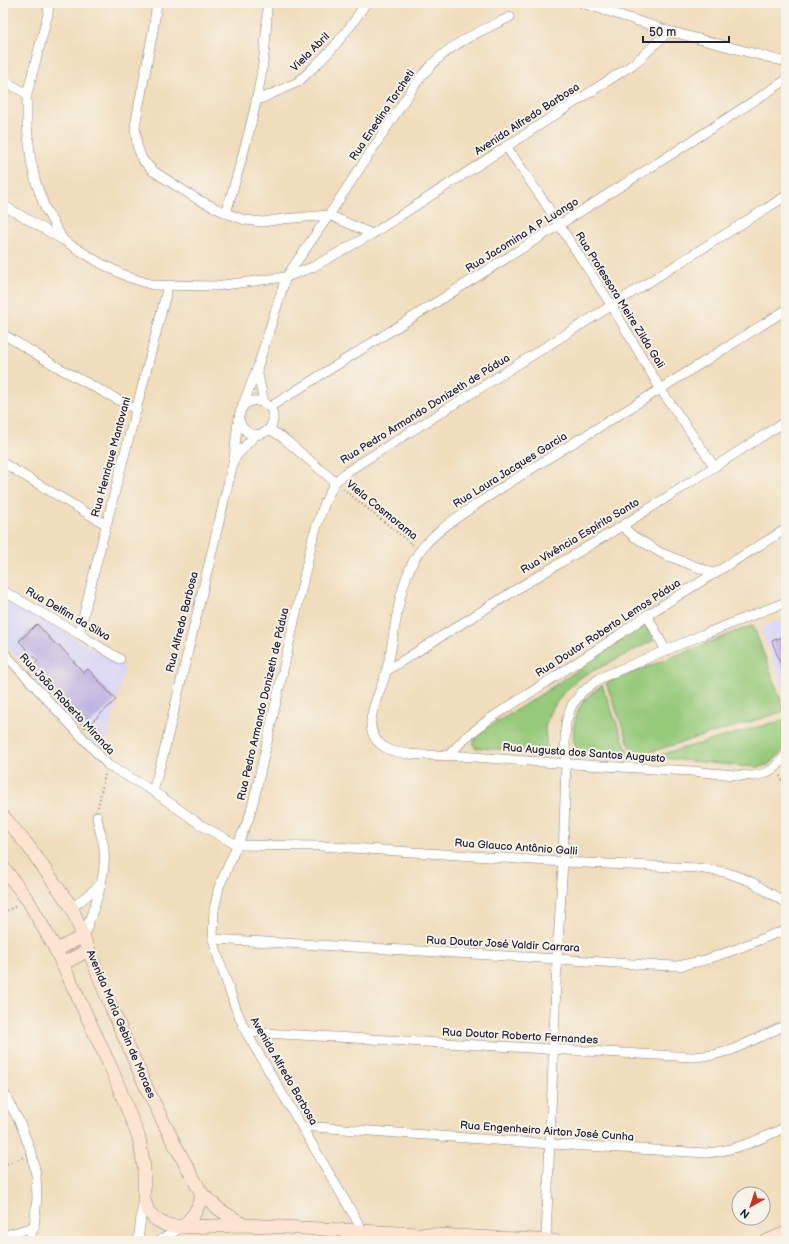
<svg xmlns="http://www.w3.org/2000/svg" width="789" height="1244" viewBox="0 0 789 1244" font-family="'Balsamiq Sans',sans-serif">
  <rect width="100%" height="100%" fill="#f7f3e8"/>
  <filter id="ink" filterUnits="userSpaceOnUse"><feTurbulence type="fractalNoise" baseFrequency=".025" numOctaves="2"/><feDisplacementMap in="SourceGraphic" scale="8" xChannelSelector="R" yChannelSelector="G"/><feConvolveMatrix kernelMatrix="1 2 1 2 8 2 1 2 1" color-interpolation-filters="sRGB"/></filter>
  <filter id="wash" filterUnits="userSpaceOnUse"><feTurbulence type="fractalNoise" baseFrequency=".012" numOctaves="4" result="noise"/><feDisplacementMap in="SourceGraphic" scale="16" xChannelSelector="R" yChannelSelector="G"/><feGaussianBlur stdDeviation="0.9" result="paint"/><feColorMatrix in="noise" values="0 0 0 0 0 0 0 0 0 0 0 0 0 0 0 0 0 1.4 0 .05"/><feComposite in="paint" operator="in"/></filter>
  <g filter="url(#wash)">
    <rect width="100%" height="100%" fill="#f0ddbc"/>
    <g fill="#dad6f7">
      <path d="M 3,596 L 125,668 L 104,751 L 103,752 L 3,642 Z"/>
      <path d="M 786,618 L 786,694 L 760,628 Z"/>
    </g>
    <g fill="#96c979" stroke="#5c765a">
      <path d="M 646,625 L 654,640 L 579,678 L 563,693 L 550,712 L 545,727 L 547,752 L 476,748 L 473,744 C 475,732 493,725 502,719 C 551,689 598,656 646,625 Z"/>
      <path d="M 753,625 L 785,711 L 634,757 L 606,683 Z"/>
      <path d="M 602,685 L 630,758 L 593,759 C 573,754 571,739 575,722 C 576,717 577,712 580,707 C 585,698 594,691 602,685 Z"/>
      <path d="M 786,719 L 786,747 L 773,761 L 767,765 L 760,767 L 739,766 L 653,757 Z"/>
    </g>
    <g id="blocks">
      <g fill="#bcade1">
        <path d="M 37,624 L 57,646 L 59,645 L 84,673 L 88,669 L 116,700 L 85,728 L 30,668 L 38,661 L 19,641 Z"/>
        <path d="M 786,635 L 786,676 L 785,676 L 772,641 Z"/>
      </g>
    </g>
  </g>
  <g filter="url(#ink)">
    <use href="#blocks" fill-opacity="0" stroke="#89807c" stroke-width="1"/>
    <g fill="none" stroke-linecap="round" stroke-linejoin="round">
      <defs>
        <g id="minor">
          <path d="M 49,3 L 48,14 L 27,94 L 27,126 L 31,161 L 36,183 L 45,208 L 62,238"/>
          <path d="M 157,3 L 153,31 L 135,126 L 137,145 L 142,159 L 153,171 L 197,199 L 226,213 L 245,220 L 263,222 L 283,219 L 329,215 L 372,234"/>
          <path d="M 582,3 L 669,31 L 786,62"/>
          <path d="M 3,80 L 27,94"/>
          <path d="M 256,101 L 298,82 L 314,67 L 332,49 L 352,24 L 366,3"/>
          <path d="M 506,146 L 541,197 L 612,306 L 661,390 L 714,466"/>
          <path d="M 3,205 L 63,240 L 100,263 L 128,277 L 153,285 L 215,286 L 286,277 L 313,267 L 372,234 L 632,65 L 645,54 L 669,31"/>
          <path d="M 226,213 C 246,145 268,75 267,3"/>
          <path d="M 786,310 C 711,357 636,405 560,451 C 531,469 502,487 474,506 C 455,519 433,533 419,552 C 394,588 397,639 384,679 C 376,702 358,732 386,748 C 401,757 442,755 461,756 C 538,762 614,767 691,771 C 712,773 732,775 753,776 L 766,773 L 776,767 L 786,755"/>
          <path d="M 3,334 L 59,368 L 137,410"/>
          <path d="M 257,370 L 264,402"/>
          <path d="M 242,407 L 257,369 L 286,277 L 329,215 L 414,86 C 418,80 423,74 428,69 C 449,44 481,31 510,17"/>
          <path d="M 270,407 L 675,152 L 786,80"/>
          <path d="M 269,429 L 282,437 L 335,482"/>
          <path d="M 234,459 L 255,435"/>
          <path d="M 3,463 L 105,524"/>
          <path d="M 622,526 L 633,536 L 661,553 L 715,574"/>
          <path d="M 3,591 L 79,634 L 120,659"/>
          <path d="M 647,615 L 666,651"/>
          <path d="M 79,634 C 107,517 139,402 168,286"/>
          <path d="M 3,652 L 108,765 L 153,791 L 201,825 L 237,845 L 320,846 L 563,862 L 697,868 L 725,872 L 750,881 L 786,903"/>
          <path d="M 386,671 L 525,584 L 622,526 L 786,421"/>
          <path d="M 449,755 L 465,738 L 488,720 L 619,635 L 647,615 L 786,529"/>
          <path d="M 153,791 L 164,752 L 234,459 C 235,448 237,419 241,410 C 245,402 253,399 261,402 C 267,404 272,409 273,415 C 276,436 245,444 239,419"/>
          <path d="M 72,908 L 101,884"/>
          <path d="M 84,936 C 93,909 107,879 104,849 C 103,837 98,828 97,816"/>
          <path d="M 213,939 L 557,959 L 648,965 L 678,966 L 705,960 L 734,950 L 774,934 L 786,931"/>
          <path d="M 246,1032 L 693,1057 L 713,1055 L 732,1050 L 786,1025"/>
          <path d="M 3,1091 L 20,1123 L 32,1154 L 36,1175 L 37,1198 L 34,1227 L 29,1241"/>
          <path d="M 302,1126 L 551,1144 L 707,1153 C 737,1150 759,1140 786,1127"/>
          <path d="M 363,1231 L 246,1032 L 236,1009 L 219,960 L 213,939 L 214,910 L 219,887 L 249,818 L 257,787 L 313,537 L 325,502 L 335,482 L 348,471 L 786,196"/>
          <path d="M 3,1236 L 34,1227"/>
          <path d="M 546,1240 L 557,959 L 563,862 L 566,764 L 565,741 L 566,722 L 572,705 L 582,692 L 600,678 L 702,635 L 786,602"/>
          <path d="M 138,1241 L 143,1201"/>
          <path d="M 159,1241 L 182,1227"/>
        </g>
        <g id="secondary">
          <path d="M 3,816 L 29,847 L 72,908 L 112,1009 L 147,1089 L 175,1145 L 202,1194 L 220,1210 L 244,1225"/>
          <path d="M 3,867 L 29,902 L 56,950 L 112,1070 L 139,1138 L 144,1167 L 144,1200 L 148,1211 L 155,1219 L 166,1225 L 182,1227 L 244,1225 L 555,1241"/>
          <path d="M 56,950 L 84,936"/>
          <path d="M 62,964 L 89,950"/>
          <path d="M 182,1227 C 194,1216 198,1210 202,1194"/>
          <path d="M 767,1241 L 786,1233"/>
        </g>
      </defs>
      <use href="#minor" stroke="#89807c" stroke-width="10"/>
      <use href="#secondary" stroke="#89807c" stroke-width="14"/>
      <g stroke="#89807c" stroke-width="2" stroke-dasharray="1 3" stroke-linecap="butt">
        <path d="M 343,489 L 413,545"/>
        <path d="M 780,776 L 786,787"/>
        <path d="M 98,807 L 105,774"/>
        <path d="M 3,912 L 17,906"/>
        <path d="M 3,1165 L 24,1157"/>
      </g>
      <use href="#minor" stroke="#fff" stroke-width="9"/>
      <use href="#secondary" stroke="#fde4d1" stroke-width="13"/>
    </g>
  </g>
  <g text-anchor="middle" dominant-baseline="central" stroke-width="4" stroke-linejoin="round" paint-order="stroke">
    <g font-size="11" fill="#22223b" stroke="#f7f3e8">
      <text transform="translate(310 52) rotate(-45)">Viela Abril</text>
      <text transform="translate(382 115) rotate(-56)">Rua Enedina Torcheti</text>
      <text transform="translate(527 119) rotate(-33)">Avenida Alfredo Barbosa</text>
      <text transform="translate(522 235) rotate(-32)">Rua Jacomina A P Luongo</text>
      <text transform="translate(620 300) rotate(58)">Rua Professora Meire Zilda Gali</text>
      <text transform="translate(425 409) rotate(-32)">Rua Pedro Armando Donizeth de Pádua</text>
      <text transform="translate(111 457) rotate(-75)">Rua Henrique Mantovani</text>
      <text transform="translate(510 470) rotate(-32)">Rua Laura Jacques Garcia</text>
      <text transform="translate(382 510) rotate(39)">Viela Cosmorama</text>
      <text transform="translate(580 536) rotate(-31)">Rua Vivência Espírito Santo</text>
      <text transform="translate(68 614) rotate(30)">Rua Delfim da Silva</text>
      <text transform="translate(182 622) rotate(-76)">Rua Alfredo Barbosa</text>
      <text transform="translate(608 628) rotate(-33)">Rua Doutor Roberto Lemos Pádua</text>
      <text transform="translate(67 704) rotate(47)">Rua João Roberto Miranda</text>
      <text transform="translate(263 704) rotate(-77)">Rua Pedro Armando Donizeth de Pádua</text>
      <text transform="translate(584 753) rotate(4)">Rua Augusta dos Santos Augusto</text>
      <text transform="translate(516 847) rotate(4)">Rua Glauco Antônio Galli</text>
      <text transform="translate(503 944) rotate(3)">Rua Doutor José Valdir Carrara</text>
      <text transform="translate(121 1024) rotate(67)">Avenida Maria Gebin de Moraes</text>
      <text transform="translate(520 1036) rotate(3)">Rua Doutor Roberto Fernandes</text>
      <text transform="translate(284 1071) rotate(60)">Avenida Alfredo Barbosa</text>
      <text transform="translate(547 1131) rotate(4)">Rua Engenheiro Airton José Cunha</text>
    </g>
  </g>
  <rect width="789" height="1244" fill="none" stroke="#f7f3e8" stroke-width="16"/>
  <g transform="translate(751 1206) rotate(219)"><circle r="19" fill="#f7f3e8" stroke="#a29fa3"/>
  <path d="M0-3L7 15L0 10L-7 15Z" fill="#c8321e"/>
  <text y="-6" font-size="11" font-weight="bold" text-anchor="middle" fill="#22223b">N</text>
  </g>
  <path d="M643 36v6h86v-6" fill="none" stroke="#22223b" stroke-width="2"/>
  <text x="649" y="36" font-size="12" fill="#22223b" stroke="#f7f3e8" stroke-width="3" paint-order="stroke">50 m</text>
</svg>
